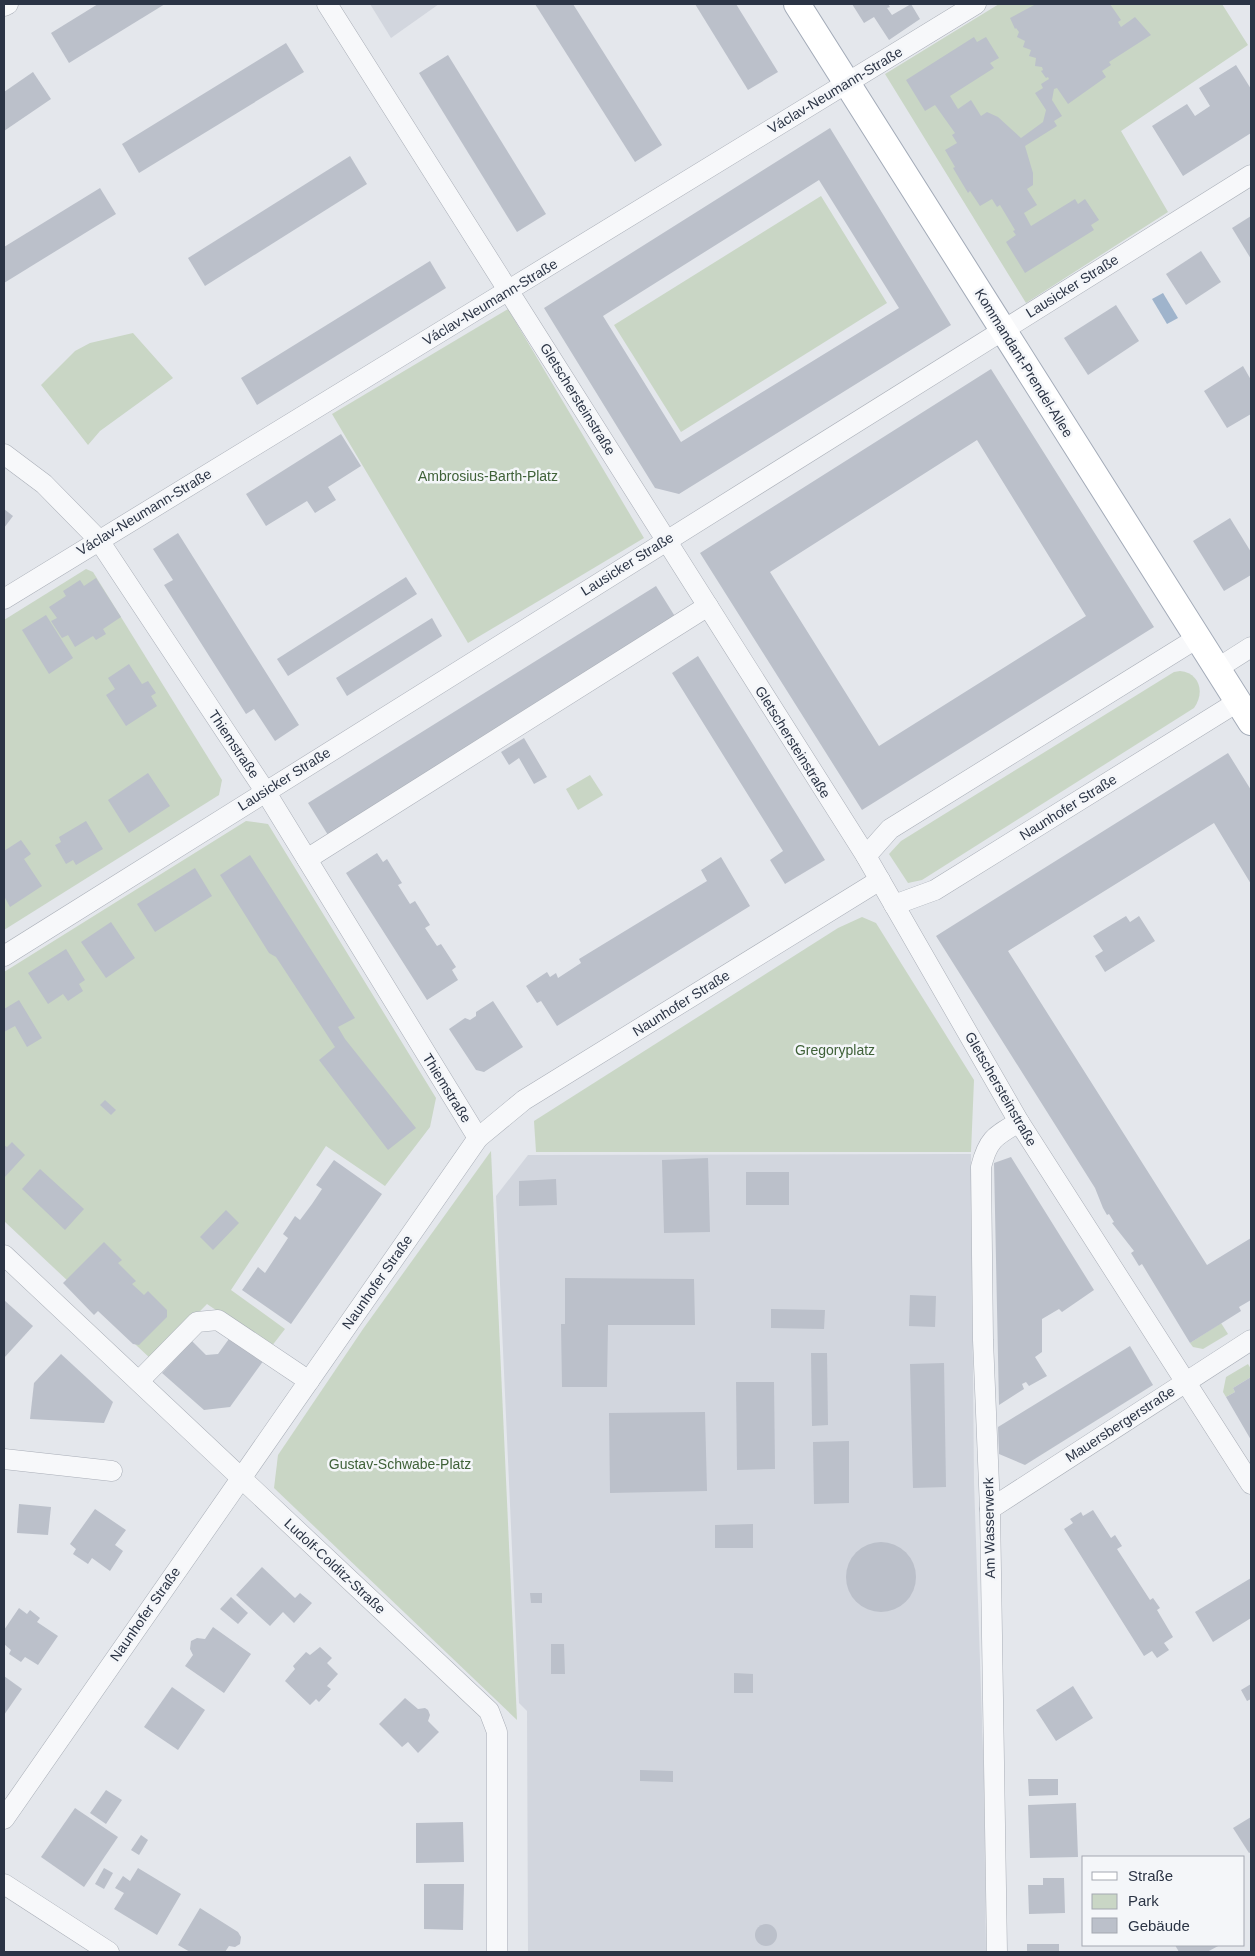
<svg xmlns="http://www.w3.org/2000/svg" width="1255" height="1956" viewBox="0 0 1255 1956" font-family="Arial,sans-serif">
  <rect width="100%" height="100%" fill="#e4e7ec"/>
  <g fill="#d2d6de">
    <path d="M 370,4 L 439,4 L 391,38 Z"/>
    <path d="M 971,1154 L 974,1482 L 984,1780 L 986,1952 L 528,1952 L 527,1711 L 519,1703 L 496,1196 L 528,1155 Z"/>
  </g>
  <g fill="#c9d6c5">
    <path d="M 999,4 L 1222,4 L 1248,45 L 1121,131 L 1168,212 L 1026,303 L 885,74 Z"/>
    <path d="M 821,196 L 887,303 L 681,432 L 614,325 Z"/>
    <path d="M 508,309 L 644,538 L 468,643 L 332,414 Z"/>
    <path d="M 133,333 L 173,378 L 100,431 L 88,445 L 41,385 L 75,351 L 90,343 Z"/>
    <path d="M 86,569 L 93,572 L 222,780 L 219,795 L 4,930 L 4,620 Z"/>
    <path d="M 1180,671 C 1200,673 1205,693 1194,708 L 922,880 L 908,883 L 889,854 L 901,841 L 1174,672 Z"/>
    <path d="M 590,775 L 603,795 L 578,810 L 566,789 Z"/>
    <path d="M 246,821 L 268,824 L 436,1098 L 430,1127 L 385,1186 L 326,1146 L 231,1290 L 285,1329 L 271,1347 L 207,1304 L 152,1360 L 4,1221 L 4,972 Z"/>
    <path d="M 862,917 L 876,923 L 974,1080 L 971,1152 L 536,1152 L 534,1121 L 838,928 Z"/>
    <path d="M 491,1151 L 517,1720 L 274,1488 L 278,1455 L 363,1329 Z"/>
    <path d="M 1221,1323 L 1228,1334 L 1203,1349 L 1193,1347 L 1190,1343 Z"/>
    <path d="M 1248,1364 L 1251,1369 L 1251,1377 L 1233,1388 L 1235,1392 L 1226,1397 L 1223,1392 L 1226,1377 Z"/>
  </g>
  <path fill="#9fb4cc" d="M 1163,293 L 1178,318 L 1167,324 L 1152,299 Z"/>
  <g fill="#bbc0ca" fill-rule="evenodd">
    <path d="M 98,4 L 165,4 L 69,63 L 51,33 Z"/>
    <path d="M 535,4 L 573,4 L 662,145 L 635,162 Z"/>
    <path d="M 695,4 L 736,4 L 778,72 L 748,90 Z"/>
    <path d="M 852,4 L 888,4 L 890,7 L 887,8 L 892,15 L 911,4 L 920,19 L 889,40 L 874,17 L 864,23 Z"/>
    <path d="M 1036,4 L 1110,4 L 1121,20 L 1118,22 L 1121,27 L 1135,17 L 1151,35 L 1109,62 L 1111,65 L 1102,71 L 1106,77 L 1068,104 L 1057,88 L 1054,89 L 1052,100 L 1062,116 L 1054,121 L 1057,126 L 1025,146 L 1033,173 L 1033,185 L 1027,189 L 1037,205 L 1024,213 L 1031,226 L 1075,199 L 1078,204 L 1085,199 L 1099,220 L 1091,225 L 1094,230 L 1025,273 L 1006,242 L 1016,235 L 1013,231 L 1015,230 L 1000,205 L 997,207 L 992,199 L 980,206 L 970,191 L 968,193 L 953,168 L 955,167 L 945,150 L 957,143 L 952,135 L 955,133 L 935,105 L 925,111 L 906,80 L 974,37 L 977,42 L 986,37 L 999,58 L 990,63 L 994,68 L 950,96 L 958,109 L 971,100 L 981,116 L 987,112 L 998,117 L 1021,138 L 1043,122 L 1046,110 L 1035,93 L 1043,88 L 1041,84 L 1049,79 L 1048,77 L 1046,78 L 1041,71 L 1043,70 L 1042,67 L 1035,66 L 1036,58 L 1029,56 L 1031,50 L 1023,47 L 1025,41 L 1017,37 L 1019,32 L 1016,28 L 1015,29 L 1010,18 Z"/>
    <path d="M 286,43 L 304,72 L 139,173 L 122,144 Z"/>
    <path d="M 448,55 L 546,214 L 517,232 L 419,73 Z"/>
    <path d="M 1236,65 L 1251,89 L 1251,133 L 1183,176 L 1152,126 L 1187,104 L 1195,116 L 1210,106 L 1199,88 Z"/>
    <path d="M 33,72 L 51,99 L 4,131 L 4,92 Z"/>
    <path d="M 830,128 L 951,325 L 679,494 L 655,488 L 544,308 ZM 819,180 L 899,308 L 681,442 L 603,316 Z"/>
    <path d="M 350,156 L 367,184 L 205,286 L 188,258 Z"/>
    <path d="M 100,188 L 116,214 L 4,283 L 4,247 Z"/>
    <path d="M 1251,216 L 1251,259 L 1232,228 Z"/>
    <path d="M 1201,251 L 1221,282 L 1186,305 L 1166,274 Z"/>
    <path d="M 430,261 L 446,288 L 257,405 L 241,378 Z"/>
    <path d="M 1116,305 L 1139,341 L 1088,375 L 1064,338 Z"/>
    <path d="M 1243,366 L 1251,380 L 1251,414 L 1227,428 L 1204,391 Z"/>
    <path d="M 991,369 L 1154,627 L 862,810 L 700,553 ZM 977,440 L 1086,616 L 879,746 L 770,572 Z"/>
    <path d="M 341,434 L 361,466 L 328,487 L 336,500 L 315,513 L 307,501 L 266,526 L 246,494 Z"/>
    <path d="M 4,509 L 13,516 L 4,528 Z"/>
    <path d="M 1230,518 L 1251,552 L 1251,575 L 1224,591 L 1193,541 Z"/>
    <path d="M 178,533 L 299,725 L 275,741 L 254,709 L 246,714 L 164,585 L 173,580 L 153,549 Z"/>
    <path d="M 406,577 L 417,594 L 288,676 L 277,659 Z"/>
    <path d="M 96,578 L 121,617 L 103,629 L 106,634 L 96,640 L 93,636 L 75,647 L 68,635 L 62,638 L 51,621 L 57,618 L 49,607 L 66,596 L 63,591 L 80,580 L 84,586 Z"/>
    <path d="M 656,586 L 676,618 L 328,835 L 308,803 Z"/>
    <path d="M 46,615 L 73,658 L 49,674 L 22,630 Z"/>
    <path d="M 432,618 L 442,636 L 347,696 L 336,678 Z"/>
    <path d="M 698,656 L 825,860 L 785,884 L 770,860 L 783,851 L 672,673 Z"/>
    <path d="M 129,664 L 142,684 L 148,681 L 156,693 L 151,696 L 157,706 L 126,726 L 106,695 L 115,689 L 108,678 Z"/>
    <path d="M 524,738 L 547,777 L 534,784 L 519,758 L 509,765 L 501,752 Z"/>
    <path d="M 1228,753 L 1251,790 L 1251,884 L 1214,823 L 1008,951 L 1207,1265 L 1251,1238 L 1251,1300 L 1239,1307 L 1241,1311 L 1190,1343 L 1142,1264 L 1139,1266 L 1131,1253 L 1134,1251 L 1112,1223 L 1114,1222 L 1109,1214 L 1107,1215 L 1103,1208 L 1095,1188 L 936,936 Z"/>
    <path d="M 148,773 L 170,806 L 129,833 L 108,800 Z"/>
    <path d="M 86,821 L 103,849 L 76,865 L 73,860 L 66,864 L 55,845 L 61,842 L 59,837 Z"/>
    <path d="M 21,840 L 31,854 L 24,859 L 42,886 L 10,907 L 4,896 L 4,851 Z"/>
    <path d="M 377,853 L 383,862 L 387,859 L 402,883 L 398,885 L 410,904 L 415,901 L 430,925 L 425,928 L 437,946 L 441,944 L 456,967 L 452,970 L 458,980 L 427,1000 L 346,873 Z"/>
    <path d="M 250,855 L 355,1018 L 338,1027 L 345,1039 L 416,1128 L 388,1150 L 319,1060 L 335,1047 L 276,957 L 269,953 L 220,875 Z"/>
    <path d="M 721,857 L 750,906 L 557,1026 L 541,1001 L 537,1003 L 526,986 L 547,972 L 550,977 L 556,973 L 558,978 L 581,963 L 579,959 L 707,881 L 701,870 Z"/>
    <path d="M 195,868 L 212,896 L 155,932 L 137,904 Z"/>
    <path d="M 1126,916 L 1130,922 L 1139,916 L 1155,941 L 1105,972 L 1095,956 L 1103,951 L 1093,936 Z"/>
    <path d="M 111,922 L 135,958 L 106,978 L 81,942 Z"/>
    <path d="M 66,949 L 85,980 L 79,984 L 83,991 L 68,1001 L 63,994 L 48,1004 L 28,973 Z"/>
    <path d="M 19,1000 L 42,1038 L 27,1047 L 15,1026 L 4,1032 L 4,1009 Z"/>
    <path d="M 493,1001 L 523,1047 L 484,1072 L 476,1070 L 449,1029 L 465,1018 L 470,1020 L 476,1016 L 476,1012 Z"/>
    <path d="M 105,1100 L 116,1110 L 111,1115 L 100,1105 Z"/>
    <path d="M 12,1142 L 25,1155 L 4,1178 L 4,1145 L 7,1147 Z"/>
    <path d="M 1011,1157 L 1094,1290 L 1062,1312 L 1059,1309 L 1042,1319 L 1042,1352 L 1035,1357 L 1047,1376 L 1029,1386 L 1026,1382 L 1022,1384 L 1024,1389 L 999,1405 L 994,1163 Z"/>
    <path d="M 708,1158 L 710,1232 L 664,1233 L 662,1160 Z"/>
    <path d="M 334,1160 L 382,1194 L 291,1324 L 242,1290 L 258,1267 L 265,1273 L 288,1238 L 283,1234 L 295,1216 L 300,1220 L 312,1204 L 322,1189 L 316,1185 Z"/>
    <path d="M 40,1169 L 84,1209 L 65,1230 L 22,1189 Z"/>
    <rect x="746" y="1172" width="43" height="33"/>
    <path d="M 556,1179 L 557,1205 L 519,1206 L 519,1181 Z"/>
    <path d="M 226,1210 L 239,1223 L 213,1250 L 200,1237 Z"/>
    <path d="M 104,1242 L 122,1260 L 118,1263 L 136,1281 L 132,1284 L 144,1295 L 148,1291 L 167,1310 L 167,1317 L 139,1345 L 133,1344 L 98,1311 L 94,1315 L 63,1283 Z"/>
    <path d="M 565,1278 L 694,1279 L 695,1325 L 608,1325 L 607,1387 L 562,1387 L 561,1324 L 565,1324 Z"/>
    <path d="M 910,1295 L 936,1296 L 935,1327 L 909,1326 Z"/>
    <path d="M 4,1300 L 33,1326 L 4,1358 Z"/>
    <path d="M 771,1309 L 825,1310 L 824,1329 L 771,1328 Z"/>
    <path d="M 231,1336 L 264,1360 L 230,1407 L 204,1410 L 162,1373 L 192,1341 L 206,1355 L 218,1354 Z"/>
    <path d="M 1130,1346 L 1153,1385 L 1025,1465 L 999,1454 L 998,1427 Z"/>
    <path d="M 811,1353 L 827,1353 L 828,1425 L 812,1426 Z"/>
    <path d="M 61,1354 L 113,1402 L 104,1423 L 30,1419 L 34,1383 Z"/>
    <path d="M 944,1363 L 946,1487 L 913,1488 L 910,1364 Z"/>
    <path d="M 1251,1377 L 1251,1440 L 1226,1397 L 1235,1392 L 1233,1388 Z"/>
    <path d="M 736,1382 L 774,1382 L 775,1469 L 737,1470 Z"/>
    <path d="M 705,1412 L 707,1491 L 610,1493 L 609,1413 Z"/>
    <path d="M 849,1441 L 849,1503 L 814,1504 L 813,1442 Z"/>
    <path d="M 19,1504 L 51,1507 L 48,1535 L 17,1533 Z"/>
    <path d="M 95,1509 L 126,1530 L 115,1545 L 123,1551 L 110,1571 L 92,1558 L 88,1564 L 73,1554 L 76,1549 L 70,1544 Z"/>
    <path d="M 1093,1510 L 1111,1538 L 1115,1535 L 1122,1546 L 1117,1549 L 1150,1600 L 1153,1598 L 1160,1608 L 1157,1610 L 1173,1637 L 1164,1643 L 1169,1650 L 1157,1658 L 1152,1651 L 1144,1656 L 1064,1529 L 1073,1523 L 1070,1519 L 1081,1512 L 1083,1516 Z"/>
    <path d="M 753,1524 L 753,1548 L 715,1548 L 715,1525 Z"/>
    <circle cx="881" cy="1577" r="35"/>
    <path d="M 262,1567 L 295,1598 L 300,1593 L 312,1603 L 294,1623 L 283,1612 L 270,1626 L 236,1595 Z"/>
    <path d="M 1251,1578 L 1251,1618 L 1213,1642 L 1195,1612 Z"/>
    <path d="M 530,1593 L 542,1593 L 542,1603 L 531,1603 Z"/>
    <path d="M 231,1597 L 248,1613 L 238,1624 L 220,1609 Z"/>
    <path d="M 19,1608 L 27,1614 L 30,1610 L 40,1618 L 37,1622 L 58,1636 L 38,1665 L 25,1657 L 21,1662 L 9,1654 L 11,1650 L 4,1644 L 4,1630 Z"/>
    <path d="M 213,1627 L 251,1654 L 224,1693 L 185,1666 L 193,1655 L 190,1649 L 191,1641 L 197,1638 L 205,1639 Z"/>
    <path d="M 551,1644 L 564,1644 L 565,1674 L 551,1674 Z"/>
    <path d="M 320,1647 L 332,1658 L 327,1663 L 338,1674 L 327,1686 L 331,1689 L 319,1702 L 316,1699 L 310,1705 L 285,1681 L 295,1669 L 293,1666 L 306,1652 L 310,1655 Z"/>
    <path d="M 734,1673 L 753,1674 L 753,1693 L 734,1693 Z"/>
    <path d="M 4,1676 L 22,1689 L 4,1715 Z"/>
    <path d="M 1251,1684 L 1251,1699 L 1247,1701 L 1241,1690 Z"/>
    <path d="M 1073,1686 L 1093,1718 L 1056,1741 L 1036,1710 Z"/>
    <path d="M 172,1687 L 205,1710 L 178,1750 L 144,1727 Z"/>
    <path d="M 405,1698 L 418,1709 L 425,1708 L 428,1710 L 430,1715 L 428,1721 L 439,1732 L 418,1753 L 408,1742 L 402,1747 L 379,1724 Z"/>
    <path d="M 640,1770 L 673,1771 L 673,1782 L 640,1781 Z"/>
    <path d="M 1028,1779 L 1058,1779 L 1058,1795 L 1029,1796 Z"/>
    <path d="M 106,1790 L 122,1800 L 106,1824 L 90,1813 Z"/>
    <path d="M 1076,1803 L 1078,1857 L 1030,1858 L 1028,1805 Z"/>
    <path d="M 75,1808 L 118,1837 L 84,1887 L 41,1857 Z"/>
    <path d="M 1251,1817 L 1251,1852 L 1249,1853 L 1233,1828 Z"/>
    <path d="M 463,1822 L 464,1862 L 416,1863 L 416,1823 Z"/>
    <path d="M 141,1835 L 148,1840 L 139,1855 L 131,1850 Z"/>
    <path d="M 104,1868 L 113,1873 L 104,1889 L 95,1884 Z"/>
    <path d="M 138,1868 L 181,1894 L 157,1935 L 114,1909 L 124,1893 L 115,1888 L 123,1876 L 130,1881 Z"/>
    <path d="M 1043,1878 L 1064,1878 L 1065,1913 L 1029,1914 L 1028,1885 L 1043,1885 Z"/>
    <path d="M 424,1884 L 464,1884 L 463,1930 L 424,1929 Z"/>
    <path d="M 200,1908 L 238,1932 L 241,1937 L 240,1944 L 235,1947 L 229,1946 L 225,1952 L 190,1952 L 178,1945 Z"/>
    <circle cx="766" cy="1935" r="11"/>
    <rect x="1027" y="1944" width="32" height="8"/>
    <path d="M 1175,1945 L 1220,1945 L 1207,1952 L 1179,1952 Z"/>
  </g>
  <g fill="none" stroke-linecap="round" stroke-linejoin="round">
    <defs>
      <g id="minor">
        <path d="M 327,4 L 866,856 L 1019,1122 L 1251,1484"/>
        <path d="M 4,6 L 8,4"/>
        <path d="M 4,454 L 44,484 L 98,539 L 265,791 L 478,1138"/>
        <path d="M 4,599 L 976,4"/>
        <path d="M 1218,668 L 1251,647"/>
        <path d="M 866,856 L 890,829 L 1199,637"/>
        <path d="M 307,859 L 708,606"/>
        <path d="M 894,905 L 935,890 L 1239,701"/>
        <path d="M 4,956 L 1251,175"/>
        <path d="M 4,1255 L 489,1711 L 497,1732 L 497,1952"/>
        <path d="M 139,1381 L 197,1322 L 218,1320 L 309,1381"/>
        <path d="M 4,1459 L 112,1471"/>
        <path d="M 990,1509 L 1251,1340"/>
        <path d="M 4,1819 L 478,1138 L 524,1100 L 880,880"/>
        <path d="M 4,1884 L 109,1952"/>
        <path d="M 997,1952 L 990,1509 L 983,1340 L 981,1167 C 988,1139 995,1136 1019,1122"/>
      </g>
      <path id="major" d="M 797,4 L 1251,722"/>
    </defs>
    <use href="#minor" stroke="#a9aeb7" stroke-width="21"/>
    <use href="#major" stroke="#a3abb8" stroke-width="28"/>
    <use href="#minor" stroke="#f7f8fa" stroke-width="20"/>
    <use href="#major" stroke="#fff" stroke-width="26"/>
  </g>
  <g text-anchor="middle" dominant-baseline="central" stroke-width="5" stroke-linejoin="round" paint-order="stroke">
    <g font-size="14" fill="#2b3445" stroke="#f4f6f9">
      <text transform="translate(835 90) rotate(-31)">Václav-Neumann-Straße</text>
      <text transform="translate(1072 286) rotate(-32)">Lausicker Straße</text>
      <text transform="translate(490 302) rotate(-31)">Václav-Neumann-Straße</text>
      <text transform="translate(1024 363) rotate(58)">Kommandant-Prendel-Allee</text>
      <text transform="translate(578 399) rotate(58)">Gletschersteinstraße</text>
      <text transform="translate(144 512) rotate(-31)">Václav-Neumann-Straße</text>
      <text transform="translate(627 564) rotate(-32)">Lausicker Straße</text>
      <text transform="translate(793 742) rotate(58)">Gletschersteinstraße</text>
      <text transform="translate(234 744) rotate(56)">Thiemstraße</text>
      <text transform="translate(284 779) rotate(-32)">Lausicker Straße</text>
      <text transform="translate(1068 807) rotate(-32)">Naunhofer Straße</text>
      <text transform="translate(681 1003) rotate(-32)">Naunhofer Straße</text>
      <text transform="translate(447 1088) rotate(58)">Thiemstraße</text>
      <text transform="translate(1001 1089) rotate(60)">Gletschersteinstraße</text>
      <text transform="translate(377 1282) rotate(-55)">Naunhofer Straße</text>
      <text transform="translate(1120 1424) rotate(-33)">Mauersbergerstraße</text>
      <text transform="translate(989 1528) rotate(-91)">Am Wasserwerk</text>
      <text transform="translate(335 1566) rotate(43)">Ludolf-Colditz-Straße</text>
      <text transform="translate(145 1614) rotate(-55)">Naunhofer Straße</text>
    </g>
    <g font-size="14" fill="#3f6138" stroke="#f4f6f9">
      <text x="488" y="476">Ambrosius-Barth-Platz</text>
      <text x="835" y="1050">Gregoryplatz</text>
      <text x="400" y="1464">Gustav-Schwabe-Platz</text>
    </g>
  </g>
  <rect width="1255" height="1956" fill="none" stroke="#2b3445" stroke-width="10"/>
  <rect x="1082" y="1856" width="162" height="90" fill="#f4f6f9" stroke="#a4a8b1"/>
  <rect x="1092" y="1872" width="25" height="8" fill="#ffffff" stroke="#a4a8b1"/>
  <text x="1128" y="1881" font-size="15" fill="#2b3445">Straße</text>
  <rect x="1092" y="1894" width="25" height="15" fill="#c9d6c5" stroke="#a4a8b1"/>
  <text x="1128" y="1906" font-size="15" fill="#2b3445">Park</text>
  <rect x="1092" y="1918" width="25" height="15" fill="#bbc0ca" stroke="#a4a8b1"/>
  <text x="1128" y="1931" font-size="15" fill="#2b3445">Gebäude</text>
</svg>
